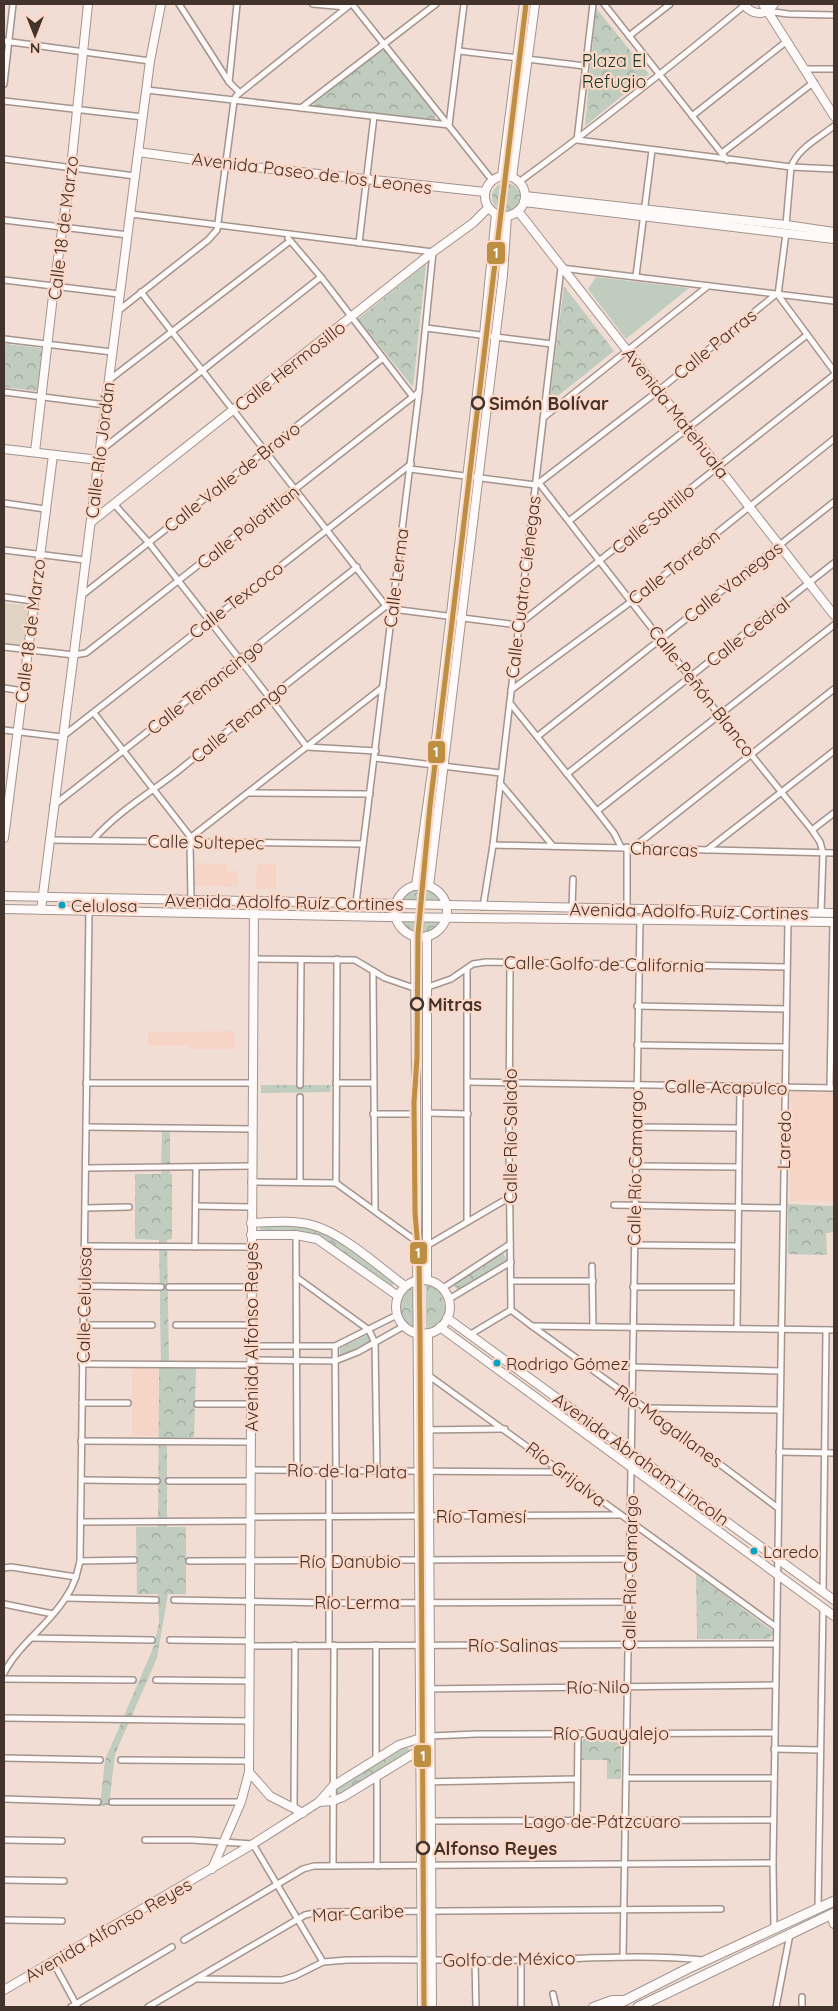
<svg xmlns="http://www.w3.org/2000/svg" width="838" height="2011" viewBox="0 0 838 2011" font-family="Quicksand,sans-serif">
  <defs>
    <pattern id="park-crowns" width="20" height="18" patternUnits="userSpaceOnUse" patternTransform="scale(1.25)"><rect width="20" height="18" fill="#bfccbe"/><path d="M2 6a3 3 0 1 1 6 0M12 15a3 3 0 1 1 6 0" fill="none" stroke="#9da69b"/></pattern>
  </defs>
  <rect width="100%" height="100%" fill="#f1ddd4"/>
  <g fill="#f6d5c6">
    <path d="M 195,863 L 227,864 L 227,871 L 238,871 L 238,887 L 195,886 Z"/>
    <path d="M 257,864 L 276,864 L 276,889 L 256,889 Z"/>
    <path d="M 234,1031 L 235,1049 L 190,1049 L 190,1045 L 148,1046 L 148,1032 Z"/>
    <path d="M 791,1091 L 834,1092 L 834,1202 L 790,1201 Z"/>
    <path d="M 132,1368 L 158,1369 L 158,1436 L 132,1436 Z"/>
  </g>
  <path fill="#e1d2c4" d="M 4,603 L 28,606 L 24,646 L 4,643 Z"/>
  <g fill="url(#park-crowns)">
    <path d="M 596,8 L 649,74 L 585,126 Z"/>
    <path d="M 384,50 L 388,52 L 435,114 L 435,119 L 431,121 L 314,106 L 314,103 L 379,52 Z"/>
    <circle cx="506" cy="197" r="14"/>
    <path d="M 426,264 L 413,387 L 358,319 Z"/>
    <path d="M 564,286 L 614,351 L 549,403 Z"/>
    <path d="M 4,344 L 40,348 L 43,351 L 38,389 L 36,391 L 4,387 Z"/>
    <path d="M 417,888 C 428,888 437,890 443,900 L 400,900 L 408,892 Z"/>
    <path d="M 402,921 L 442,921 C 431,935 412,938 402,921 Z"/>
    <path d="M 261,1085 L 331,1085 L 330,1092 L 261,1093 Z"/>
    <path d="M 162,1131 L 170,1131 L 170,1174 L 172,1174 L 172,1239 L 167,1240 L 169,1367 L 196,1368 L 194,1437 L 167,1438 L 167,1527 L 186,1527 L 186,1594 L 168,1594 L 157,1658 L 115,1754 L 109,1805 L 100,1806 L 105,1760 L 154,1646 L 159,1623 L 158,1594 L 137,1594 L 136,1527 L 158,1527 L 159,1368 L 161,1367 L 159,1240 L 135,1239 L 135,1174 L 161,1174 Z"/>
    <path d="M 788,1204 L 834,1206 L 834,1232 L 826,1233 L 827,1255 L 788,1254 Z"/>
    <path d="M 260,1224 L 306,1225 L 341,1240 L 397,1281 L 390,1288 L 320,1237 L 307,1232 L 260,1231 Z"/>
    <path d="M 503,1253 L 508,1263 L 460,1293 L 453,1284 Z"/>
    <path d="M 426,1282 L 441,1293 L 446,1309 C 444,1321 438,1328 426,1331 Z"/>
    <path d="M 414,1284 L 415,1329 C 392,1321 393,1292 414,1284 Z"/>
    <path d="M 367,1335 L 371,1342 L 340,1357 L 340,1348 Z"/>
    <path d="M 696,1574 L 774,1632 L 769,1639 L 697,1639 Z"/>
    <path d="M 584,1739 L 621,1739 L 621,1779 L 607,1779 L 607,1760 L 581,1760 L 581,1742 Z"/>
    <path d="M 406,1746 L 411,1752 L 336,1798 L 334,1794 L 336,1787 Z"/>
  </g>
  <path fill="#bfccbe" d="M 596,277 L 689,288 L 626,339 L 588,289 Z"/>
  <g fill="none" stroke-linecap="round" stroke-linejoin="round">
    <defs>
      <g id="street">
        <path d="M 179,4 L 229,82 L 239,92"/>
        <path d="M 313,4 L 346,7"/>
        <path d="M 352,4 L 492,180"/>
        <path d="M 593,4 L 577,140 L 791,167 L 834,169"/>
        <path d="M 604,4 L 727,160"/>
        <path d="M 767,11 L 788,14 L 834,15"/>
        <path d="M 629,36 L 670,4"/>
        <path d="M 4,41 L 150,61"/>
        <path d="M 459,51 L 585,66"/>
        <path d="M 804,69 L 834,69"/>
        <path d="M 229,82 L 237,4"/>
        <path d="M 4,84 L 13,4"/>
        <path d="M 147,90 L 449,125 L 464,4"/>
        <path d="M 4,101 L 143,117"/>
        <path d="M 301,108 L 436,4"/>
        <path d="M 692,116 L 787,41"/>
        <path d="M 722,153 L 814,82"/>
        <path d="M 4,159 L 135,176"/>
        <path d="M 519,182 C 597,125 671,66 745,5"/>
        <path d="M 131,214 L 433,252 L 419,392 L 356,903"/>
        <path d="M 4,220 L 128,235"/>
        <path d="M 786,225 L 791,167 C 798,148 819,138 834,126"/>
        <path d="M 786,233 L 778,295 L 834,371"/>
        <path d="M 288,238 L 321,277 L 413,397"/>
        <path d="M 359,243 L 374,116"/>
        <path d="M 636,276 L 652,150"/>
        <path d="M 4,280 L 119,294"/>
        <path d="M 141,292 L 386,606 L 392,609 L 518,625 L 834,375"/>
        <path d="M 118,311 L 208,240 L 217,230 L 234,101 L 236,96 L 351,4"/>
        <path d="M 426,328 L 552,344"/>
        <path d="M 4,339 L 112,352"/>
        <path d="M 109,380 L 290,241"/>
        <path d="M 4,392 L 106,405"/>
        <path d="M 543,418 L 708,286"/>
        <path d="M 100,451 L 321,277"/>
        <path d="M 410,469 L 536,485 L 658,391 L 775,295"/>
        <path d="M 539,483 L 720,716 L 812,830 L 820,842 L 823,853 L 821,913"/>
        <path d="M 4,503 L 45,509"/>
        <path d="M 114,504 L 149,543 L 269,697 L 307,747 L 376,751"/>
        <path d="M 569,521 L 807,335"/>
        <path d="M 4,550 L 85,560"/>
        <path d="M 81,596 L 383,358"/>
        <path d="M 4,597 L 33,601"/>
        <path d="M 4,647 L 74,655 L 86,653 L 419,392"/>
        <path d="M 4,688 L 23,691"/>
        <path d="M 511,690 L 632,601 L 834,439"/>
        <path d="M 510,703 L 597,811 L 614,833 L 621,847"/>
        <path d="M 94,713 L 189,835 L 190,842 L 191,900"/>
        <path d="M 4,730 L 62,737 L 411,464"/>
        <path d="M 538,736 L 834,502"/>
        <path d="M 375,758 L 501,773"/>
        <path d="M 567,774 L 834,563"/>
        <path d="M 500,783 L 553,846"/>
        <path d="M 249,793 L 370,794"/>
        <path d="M 53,806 L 357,567"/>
        <path d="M 597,811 L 834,625"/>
        <path d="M 812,830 L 834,813"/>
        <path d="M 190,838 L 383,687"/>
        <path d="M 49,840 L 363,844"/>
        <path d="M 93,840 C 117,812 150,793 178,771 C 247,715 317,660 386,606"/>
        <path d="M 493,845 L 834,853"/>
        <path d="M 634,847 L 834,689"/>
        <path d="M 707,850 L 834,751"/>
        <path d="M 483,907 L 493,845 L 561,268 L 834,301"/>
        <path d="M 572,908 L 573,879"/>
        <path d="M 627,909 L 627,847"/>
        <path d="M 253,959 L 355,960 L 385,978 L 414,988"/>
        <path d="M 510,962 L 509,1146 L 511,1310"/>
        <path d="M 467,969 L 467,1221"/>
        <path d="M 373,971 L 375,1210"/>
        <path d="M 428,987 L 451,979 L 473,964 L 486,962 L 787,967"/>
        <path d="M 637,1006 L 786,1009"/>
        <path d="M 637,1045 L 786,1047"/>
        <path d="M 468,1082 L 834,1088"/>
        <path d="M 86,1083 L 252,1083"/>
        <path d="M 336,1083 L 373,1083"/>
        <path d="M 300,1085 L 301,960"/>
        <path d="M 830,1088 L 833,922"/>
        <path d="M 427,1113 L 468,1114"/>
        <path d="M 373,1114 L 415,1114"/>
        <path d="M 86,1127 L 252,1129"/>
        <path d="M 636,1127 L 739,1128"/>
        <path d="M 636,1166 L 738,1167"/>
        <path d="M 86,1168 L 251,1166"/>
        <path d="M 251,1182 L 336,1183 L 416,1241"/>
        <path d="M 300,1182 L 300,1097"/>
        <path d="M 336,1183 L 337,959"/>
        <path d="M 614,1205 L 783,1208"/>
        <path d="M 196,1206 L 251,1207"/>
        <path d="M 85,1208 L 129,1207"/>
        <path d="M 296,1235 L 297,1470"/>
        <path d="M 428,1245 L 510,1197"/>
        <path d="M 634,1245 L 737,1246"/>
        <path d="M 85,1246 L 251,1247"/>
        <path d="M 195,1247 L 196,1168"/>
        <path d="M 592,1266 L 593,1327"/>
        <path d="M 296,1277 L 369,1330 L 375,1343 L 377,1471"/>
        <path d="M 511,1281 L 593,1281"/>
        <path d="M 84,1286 L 161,1287"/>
        <path d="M 169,1287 L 251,1287"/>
        <path d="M 633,1287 L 737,1287"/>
        <path d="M 443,1288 L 510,1244"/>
        <path d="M 449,1299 L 511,1262"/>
        <path d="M 511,1310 L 532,1326 L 645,1408 L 778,1508"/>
        <path d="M 84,1325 L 152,1325"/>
        <path d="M 176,1325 L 250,1325"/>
        <path d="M 532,1326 L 834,1330"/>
        <path d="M 737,1328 L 740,1087"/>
        <path d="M 471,1334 L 511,1310"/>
        <path d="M 250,1346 L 335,1346 L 397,1315"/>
        <path d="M 335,1346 L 336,1470"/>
        <path d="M 251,1360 L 335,1361 L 358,1352 L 404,1326"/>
        <path d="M 82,1364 L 250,1365"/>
        <path d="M 632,1367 L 780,1371"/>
        <path d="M 428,1375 L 776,1627"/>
        <path d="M 82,1403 L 128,1403"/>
        <path d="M 197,1404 L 250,1404"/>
        <path d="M 645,1408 L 780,1410"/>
        <path d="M 418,1430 L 505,1429"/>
        <path d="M 81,1441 L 250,1442"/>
        <path d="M 779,1452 L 834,1453"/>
        <path d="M 250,1470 L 562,1472"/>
        <path d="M 82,1480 L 157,1481"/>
        <path d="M 169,1481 L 250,1481"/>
        <path d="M 250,1517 L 620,1515"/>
        <path d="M 81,1522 L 250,1521"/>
        <path d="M 80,1561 L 134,1560"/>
        <path d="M 189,1561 L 630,1559"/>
        <path d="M 4,1568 L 11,1567 L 76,1577"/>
        <path d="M 823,1592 L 826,1330"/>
        <path d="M 66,1598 L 156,1600"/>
        <path d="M 174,1600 L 330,1603 L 629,1602"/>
        <path d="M 4,1604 L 53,1614"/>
        <path d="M 31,1638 L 152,1640"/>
        <path d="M 170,1640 L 250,1641"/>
        <path d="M 329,1645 L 329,1470"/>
        <path d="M 376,1645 L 376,1760"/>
        <path d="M 250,1646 L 776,1644"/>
        <path d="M 4,1673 C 19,1644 49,1625 66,1597 C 74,1586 77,1574 80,1561 L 89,912"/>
        <path d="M 4,1679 L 133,1680"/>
        <path d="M 156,1680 L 250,1681"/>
        <path d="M 420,1689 L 776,1685"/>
        <path d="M 4,1718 L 250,1721"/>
        <path d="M 431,1736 L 476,1734 L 775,1733"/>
        <path d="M 774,1749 L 820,1750"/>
        <path d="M 4,1758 L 100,1760"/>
        <path d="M 121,1760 L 250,1761"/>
        <path d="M 377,1777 L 377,1866"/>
        <path d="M 626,1778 L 774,1778"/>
        <path d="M 420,1782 L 577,1779"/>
        <path d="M 4,1799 L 98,1802"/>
        <path d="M 112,1802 L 241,1802"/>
        <path d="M 294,1809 L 295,1645"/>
        <path d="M 431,1821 L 773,1820"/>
        <path d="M 577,1821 L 578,1733"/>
        <path d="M 4,1840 L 62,1841"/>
        <path d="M 145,1840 L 192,1840 L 253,1844 L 323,1962"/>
        <path d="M 333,1866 L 334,1645"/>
        <path d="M 4,1880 L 64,1881"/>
        <path d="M 818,1908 L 823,1608"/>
        <path d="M 4,1920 L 62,1921"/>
        <path d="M 774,1928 L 773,1863 L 788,921"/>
        <path d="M 184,1940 L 303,1869 L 314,1866 L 773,1863"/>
        <path d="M 623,1957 L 640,919"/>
        <path d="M 475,1960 L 476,2007"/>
        <path d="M 521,1960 L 521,2007"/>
        <path d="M 53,1962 L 77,2006"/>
        <path d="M 198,1979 L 282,1980 L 295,1976 L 323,1962 L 347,1960 C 406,1959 464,1961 523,1960 C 583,1959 643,1954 703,1960"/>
        <path d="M 553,1994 L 556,2007"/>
        <path d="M 802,1997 L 802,2007"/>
        <path d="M 71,2007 L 172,1947"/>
        <path d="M 148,2007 L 305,1915 L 319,1912 L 721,1909"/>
        <path d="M 776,2007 L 790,1934"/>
      </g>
      <g id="secondary">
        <path d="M 744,4 C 752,16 766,16 774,4"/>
        <path d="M 763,4 L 834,116"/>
        <path d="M 138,152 L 226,164 L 485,192"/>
        <circle cx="505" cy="196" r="20"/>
        <path d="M 502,176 L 524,4"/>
        <path d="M 512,177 L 535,4"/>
        <path d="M 518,211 L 834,615"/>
        <path d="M 4,449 L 99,460"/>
        <path d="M 35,452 L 54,287 L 71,168 L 88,4"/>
        <path d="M 91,522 L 433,252 L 473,223 L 488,208"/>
        <path d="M 4,838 L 53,455"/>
        <circle cx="421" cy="911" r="26"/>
        <path d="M 416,886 L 433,765 L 484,335 L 496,214"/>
        <path d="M 429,886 L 503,275 L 507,216"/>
        <path d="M 41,910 L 135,176 L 150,61 L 161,4"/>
        <path d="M 415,936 L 422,2007"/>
        <path d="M 427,936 L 427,1280"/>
        <path d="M 251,1223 C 271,1222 293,1220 312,1225 C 343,1233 379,1267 405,1286"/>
        <path d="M 251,1235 L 296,1235 L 317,1239 L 398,1296"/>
        <circle cx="423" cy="1307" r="27"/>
        <path d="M 447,1318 L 834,1600"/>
        <path d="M 440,1327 L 834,1616"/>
        <path d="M 428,1333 L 432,2007"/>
        <path d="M 249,1772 L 270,1796 L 303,1813"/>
        <path d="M 319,1802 L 332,1801 L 343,1797 L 423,1748"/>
        <path d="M 212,1869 L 241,1802 L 249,1772 L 254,902"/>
        <path d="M 831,1915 L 834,1924"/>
        <path d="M 4,1990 L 253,1844 L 319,1802 L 333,1786 L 399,1745 L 424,1737"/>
        <path d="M 593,2007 L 612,2000 L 624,2000"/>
      </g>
      <g id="primary">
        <path d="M 525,196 L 786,225 L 834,232"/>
        <path d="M 524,202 L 834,239"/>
        <path d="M 4,896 L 834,913"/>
        <path d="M 4,909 L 386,917 L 834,922"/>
      </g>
      <g id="highway">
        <path d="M 612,2007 L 687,1969 L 834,1901"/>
        <path d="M 638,2007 L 834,1913"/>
      </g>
    </defs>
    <use href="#street" stroke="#a3948e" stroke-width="8"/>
    <use href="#secondary" stroke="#a3948e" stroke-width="10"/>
    <use href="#primary" stroke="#a3948e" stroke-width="10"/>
    <use href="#highway" stroke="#a3948e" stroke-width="11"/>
    <use href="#street" stroke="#fdfaf9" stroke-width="5"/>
    <use href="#secondary" stroke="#fdfaf9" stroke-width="8"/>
    <use href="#primary" stroke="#fdfaf9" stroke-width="8"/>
    <use href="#highway" stroke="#fdfaf9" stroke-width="9"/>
    <path stroke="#c7c3c0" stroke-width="1" stroke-dasharray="8 4" stroke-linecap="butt" d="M 416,1218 L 422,1256"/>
    <defs>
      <path id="metro-1" d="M 424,2007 L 420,1335 L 419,1261 L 415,1213 L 414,1102 L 417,1058 L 418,934 L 430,806 L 526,4"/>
    </defs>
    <use href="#metro-1" stroke="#fed8c7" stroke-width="9"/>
    <use href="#metro-1" stroke="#bc8f43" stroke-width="5"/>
  </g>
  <g fill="#fed8c7" stroke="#42332d" stroke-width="2.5">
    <circle cx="478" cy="403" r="6"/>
    <circle cx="417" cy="1004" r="6"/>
    <circle cx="423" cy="1848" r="6"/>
  </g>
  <g fill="#03a3c6" stroke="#fed8c7" stroke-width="2">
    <circle cx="62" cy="905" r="4.5"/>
    <circle cx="497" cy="1363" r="4.5"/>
    <circle cx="754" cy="1551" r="4.5"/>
  </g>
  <g text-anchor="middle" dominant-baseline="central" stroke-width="4.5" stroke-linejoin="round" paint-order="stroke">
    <g font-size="17" fill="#42332d" stroke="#fed8c7" text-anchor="start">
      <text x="71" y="905">Celulosa</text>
      <text x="506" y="1363">Rodrigo Gómez</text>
      <text x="763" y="1551">Laredo</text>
    </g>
    <g font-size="18" fill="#123929" stroke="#fed8c7">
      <text x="614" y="60">Plaza El<tspan x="614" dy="21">Refugio</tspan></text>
    </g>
    <g font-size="18" fill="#42332d" stroke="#fed8c7">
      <text transform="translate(312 173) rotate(7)">Avenida Paseo de los Leones</text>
      <text transform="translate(63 228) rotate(-83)">Calle 18 de Marzo</text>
      <text transform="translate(715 344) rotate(-39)">Calle Parras</text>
      <text transform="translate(290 366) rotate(-38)">Calle Hermosillo</text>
      <text transform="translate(676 413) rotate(52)">Avenida Matehuala</text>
      <text transform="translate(100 450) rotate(-83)">Calle Río Jordán</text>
      <text transform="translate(232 477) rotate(-38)">Calle Valle de Bravo</text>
      <text transform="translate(653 519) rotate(-39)">Calle Saltillo</text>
      <text transform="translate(248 527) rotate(-38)">Calle Polotitlan</text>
      <text transform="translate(674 567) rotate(-38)">Calle Torreón</text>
      <text transform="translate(396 578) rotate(-83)">Calle Lerma</text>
      <text transform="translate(733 582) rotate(-38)">Calle Vanegas</text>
      <text transform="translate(523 587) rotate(-83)">Calle Cuatro Ciénegas</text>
      <text transform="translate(236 600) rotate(-38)">Calle Texcoco</text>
      <text transform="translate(30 631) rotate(-83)">Calle 18 de Marzo</text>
      <text transform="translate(748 632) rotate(-38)">Calle Cedral</text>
      <text transform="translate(205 687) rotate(-38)">Calle Tenancingo</text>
      <text transform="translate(702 691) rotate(52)">Calle Peñón Blanco</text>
      <text transform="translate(239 722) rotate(-39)">Calle Tenango</text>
      <text transform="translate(206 842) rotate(1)">Calle Sultepec</text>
      <text transform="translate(664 849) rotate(2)">Charcas</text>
      <text transform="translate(284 902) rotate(1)">Avenida Adolfo Ruíz Cortines</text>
      <text transform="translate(689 911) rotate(1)">Avenida Adolfo Ruíz Cortines</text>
      <text transform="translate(604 964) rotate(1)">Calle Golfo de California</text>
      <text transform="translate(726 1087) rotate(1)">Calle Acapulco</text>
      <text transform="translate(510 1136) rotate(-90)">Calle Río Salado</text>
      <text transform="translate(784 1140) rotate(-89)">Laredo</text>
      <text transform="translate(635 1168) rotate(-89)">Calle Río Camargo</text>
      <text transform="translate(84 1305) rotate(-89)">Calle Celulosa</text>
      <text transform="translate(251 1337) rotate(-90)">Avenida Alfonso Reyes</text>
      <text transform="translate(669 1426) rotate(36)">Río Magallanes</text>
      <text transform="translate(641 1459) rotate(36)">Avenida Abraham Lincoln</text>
      <text transform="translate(347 1471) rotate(1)">Río de la Plata</text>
      <text transform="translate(566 1474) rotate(37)">Río Grijalva</text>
      <text x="481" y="1516">Río Tamesí</text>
      <text x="350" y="1561">Río Danubio</text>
      <text transform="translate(630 1573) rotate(-89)">Calle Río Camargo</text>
      <text x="357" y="1602">Río Lerma</text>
      <text x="513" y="1645">Río Salinas</text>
      <text transform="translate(598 1687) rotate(-1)">Río Nilo</text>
      <text x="611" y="1733">Río Guayalejo</text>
      <text x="602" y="1821">Lago de Pátzcuaro</text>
      <text transform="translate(358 1913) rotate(-3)">Mar Caribe</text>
      <text transform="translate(108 1930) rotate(-30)">Avenida Alfonso Reyes</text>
      <text transform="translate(509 1959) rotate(-1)">Golfo de México</text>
    </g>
    <g font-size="18" font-weight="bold" fill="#42332d" stroke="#fed8c7" text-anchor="start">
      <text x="489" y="403">Simón Bolívar</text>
      <text x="428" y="1004">Mitras</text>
      <text x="434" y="1848">Alfonso Reyes</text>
    </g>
  </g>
  <g stroke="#fed8c7" stroke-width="2">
    <rect x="486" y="241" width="20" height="24" rx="5" fill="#bc8f43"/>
    <rect x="427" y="740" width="19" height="24" rx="5" fill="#bc8f43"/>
    <rect x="409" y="1241" width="19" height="24" rx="5" fill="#bc8f43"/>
    <rect x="413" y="1744" width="19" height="24" rx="5" fill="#bc8f43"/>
  </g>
  <g font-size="14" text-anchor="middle" font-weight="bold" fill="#fff">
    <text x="496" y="258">1</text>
    <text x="436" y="757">1</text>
    <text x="418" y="1258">1</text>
    <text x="423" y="1761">1</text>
  </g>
  <rect width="838" height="2011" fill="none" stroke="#42332d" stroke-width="10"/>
  <g transform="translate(35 35) rotate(180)" stroke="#fed8c7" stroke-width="4" paint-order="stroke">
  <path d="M0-4L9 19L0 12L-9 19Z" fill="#42332d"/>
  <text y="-8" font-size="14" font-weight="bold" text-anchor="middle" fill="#42332d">N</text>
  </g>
</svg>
